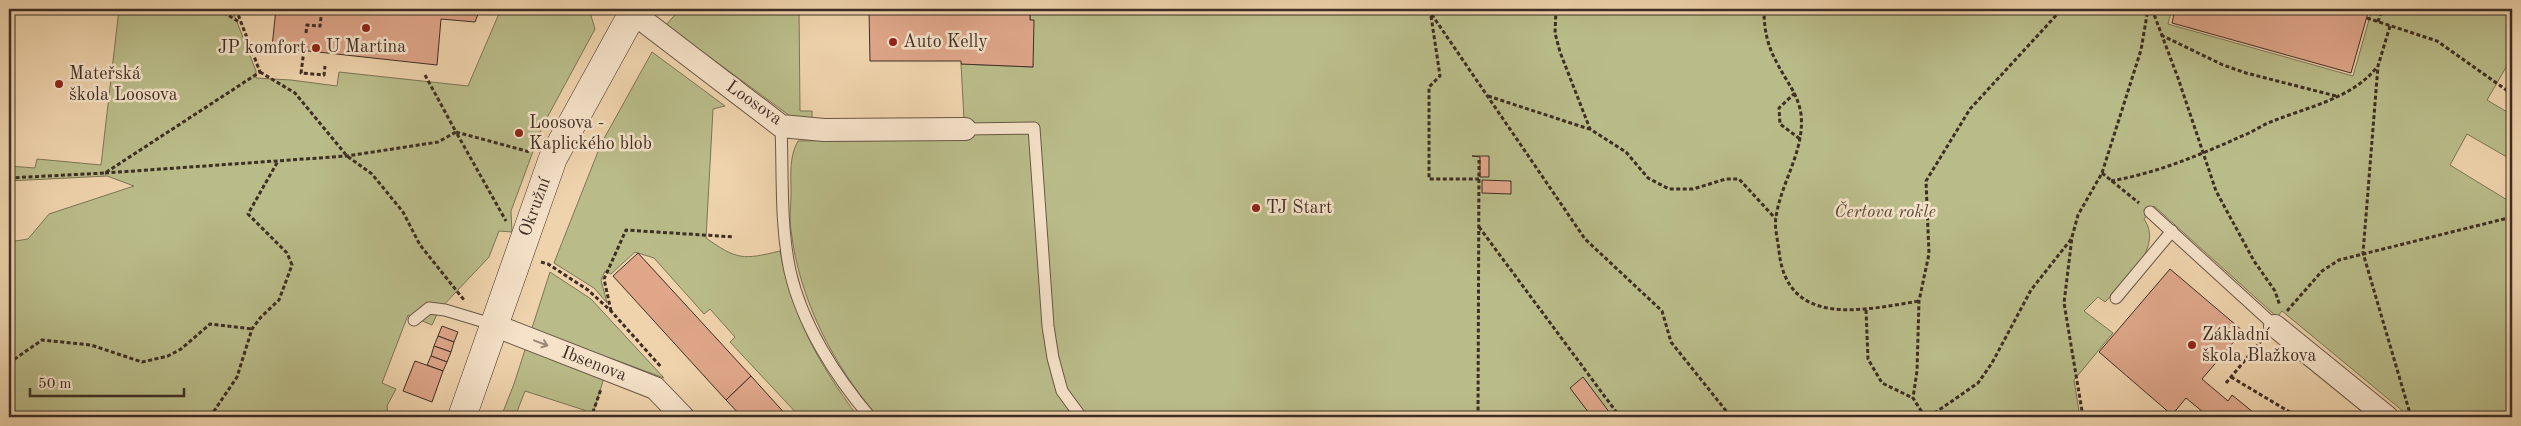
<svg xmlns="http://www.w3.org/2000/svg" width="2521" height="426" viewBox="0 0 2521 426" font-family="'Old Standard TT',serif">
  <rect width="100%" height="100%" fill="#efd3ac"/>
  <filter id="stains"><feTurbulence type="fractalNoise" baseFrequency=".004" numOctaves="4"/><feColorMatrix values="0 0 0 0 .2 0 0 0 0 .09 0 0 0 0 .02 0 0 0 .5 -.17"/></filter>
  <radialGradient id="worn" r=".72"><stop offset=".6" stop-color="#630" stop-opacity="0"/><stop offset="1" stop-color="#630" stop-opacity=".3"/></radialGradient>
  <g fill="#b9bc89" stroke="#7c7557">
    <path d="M 119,9 L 232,9 L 256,71 L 256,78 L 291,80 L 337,86 L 339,72 L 468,86 L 501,9 L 589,9 L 595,29 L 542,127 L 511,211 L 512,232 L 499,231 L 489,257 L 439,310 L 432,325 L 408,315 L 382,383 L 396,389 L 387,406 L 388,417 L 9,417 L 9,242 L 28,239 L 49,214 L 134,186 L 107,176 L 9,181 L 9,166 L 35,168 L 37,159 L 101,165 Z"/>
    <path d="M 680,9 L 799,9 L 800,111 L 812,111 L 812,119 L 790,116 L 666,25 Z"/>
    <path d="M 1030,9 L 2172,9 L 2168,24 L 2353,76 L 2372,9 L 2512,9 L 2512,57 L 2487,100 L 2512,115 L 2512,160 L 2467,134 L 2450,165 L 2512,203 L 2512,417 L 2410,417 L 2282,311 L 2277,317 L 2154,206 L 2144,219 C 2164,248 2125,279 2107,300 L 2105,302 L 2098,297 L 2084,311 L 2113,333 L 2074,380 L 2080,417 L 878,417 C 833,365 799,299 791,230 C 789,218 791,205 791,192 C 791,174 789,157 798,141 L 965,138 L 961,64 L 1033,67 Z"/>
    <path d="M 652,52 L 725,106 L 713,109 L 706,238 C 737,260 743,260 780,251 C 794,320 817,361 858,417 L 800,417 L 730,342 L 735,337 L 710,309 L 704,314 L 654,258 L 635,252 L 611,274 L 605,271 L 601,280 L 607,303 L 594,288 L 554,263 L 601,144 Z"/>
    <path d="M 550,272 L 591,299 L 664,378 L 610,358 L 592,417 L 584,410 L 525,391 L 515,417 L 501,417 L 514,384 Z"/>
  </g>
  <g fill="#dfa68a" stroke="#3e2e25">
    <path d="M 276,9 L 480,9 L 475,22 L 441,19 L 437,65 L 272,47 Z"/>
    <path d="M 869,9 L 1030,9 L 1030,20 L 1034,20 L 1033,67 L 961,64 L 961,61 L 870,61 Z"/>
    <path d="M 2175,9 L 2369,9 L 2351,73 L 2172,23 Z"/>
    <path d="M 1472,156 L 1489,156 L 1489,177 L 1480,177 L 1480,157 Z"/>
    <path d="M 1482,180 L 1511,181 L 1511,194 L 1482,193 Z"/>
    <path d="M 638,253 L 751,376 L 726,400 L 613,276 Z"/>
    <path d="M 2170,269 L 2243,331 L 2202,379 L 2228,401 L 2232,395 L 2259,417 L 2209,417 L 2186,398 L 2172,415 L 2099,352 Z"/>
    <path d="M 442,326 L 458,332 L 454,342 L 438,336 Z"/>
    <path d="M 438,336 L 454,342 L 451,352 L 434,346 Z"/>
    <path d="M 434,346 L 451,352 L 447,362 L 431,356 Z"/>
    <path d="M 431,356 L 447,362 L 443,371 L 427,365 Z"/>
    <path d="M 415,361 L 443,371 L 432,402 L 403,391 Z"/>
    <path d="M 751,376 L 788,417 L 742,417 L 726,400 Z"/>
    <path d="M 1583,377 L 1613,417 L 1592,417 L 1570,388 Z"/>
  </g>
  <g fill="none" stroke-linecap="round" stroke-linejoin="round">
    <defs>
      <g id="lane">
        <path d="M 781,126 C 783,174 780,224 790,271 C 802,324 835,376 870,417"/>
        <path d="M 965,129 L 1034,128 L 1048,326 L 1053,358 L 1062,391 L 1081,417"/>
        <path d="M 2150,212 L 2275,326"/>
        <path d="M 2116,298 L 2172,231"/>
        <path d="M 414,320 L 429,308 L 445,310 L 495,325"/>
      </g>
      <g id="street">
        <path d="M 628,9 L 781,126 L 824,130 L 965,129"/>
        <path d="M 496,326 L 655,388 L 683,417"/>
        <path d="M 2275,326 L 2387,417"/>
      </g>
      <path id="secondary" d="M 462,417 L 553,158 L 635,9"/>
    </defs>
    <use href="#lane" stroke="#6a5747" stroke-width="13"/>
    <use href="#street" stroke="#6a5747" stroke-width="24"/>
    <use href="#secondary" stroke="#3e2e25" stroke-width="29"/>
    <g stroke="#3e2e25" stroke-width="3" stroke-dasharray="4 2.5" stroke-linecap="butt">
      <path d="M 218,9 L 241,23"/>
      <path d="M 1428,9 L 1585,239 L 1662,311 L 1671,342 L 1731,417"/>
      <path d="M 1556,9 L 1555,33 L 1560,52 L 1590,129 L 1626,152 L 1648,178 L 1669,189 L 1693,189 L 1726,179 L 1739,179 L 1775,218"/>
      <path d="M 1764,9 C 1764,29 1767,45 1777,63 C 1786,81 1798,94 1801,114 C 1805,151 1781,182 1776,217 C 1774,227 1778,241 1779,251 C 1787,329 1864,310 1919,301"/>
      <path d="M 2152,9 L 2178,78 L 2216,191 L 2254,261 L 2275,291 L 2280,306"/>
      <path d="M 1431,16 L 1440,76 L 1429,87 L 1429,179 L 1479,179"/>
      <path d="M 2367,18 L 2437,41 L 2512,94"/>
      <path d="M 2378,22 L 2382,9"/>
      <path d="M 2390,26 L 2378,66 L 2363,253 L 2411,417"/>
      <path d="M 306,33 L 307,25 L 320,26 L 322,9"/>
      <path d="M 2161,35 L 2223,65 L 2246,73 L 2336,96"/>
      <path d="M 304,50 L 301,73 L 324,75 L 325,66"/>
      <path d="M 260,72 L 295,93 L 347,156 L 372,174 L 403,212 L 420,245 L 464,300"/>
      <path d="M 425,75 L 456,132 L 530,152"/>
      <path d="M 1795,93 L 1779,108 L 1780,124 L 1800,139"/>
      <path d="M 1488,96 L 1589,129"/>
      <path d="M 105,173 L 347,156 L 438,142 L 456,132 L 506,221"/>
      <path d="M 2102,173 L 2139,203"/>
      <path d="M 9,178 L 105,173 L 260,72 L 236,9"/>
      <path d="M 2111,181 C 2157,173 2200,155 2242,136 C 2253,132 2262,125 2273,121 C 2308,107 2353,98 2377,67"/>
      <path d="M 1479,227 L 1620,417"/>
      <path d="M 9,253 L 13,178"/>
      <path d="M 541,262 L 548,264 L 588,290 L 611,311 L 661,367"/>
      <path d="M 1866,310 L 1868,359 L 1882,383 L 1913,398"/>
      <path d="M 611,311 L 604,279 L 626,230 L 734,237"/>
      <path d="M 2287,311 L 2322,271 L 2339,260 L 2512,217"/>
      <path d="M 9,363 L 42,340 L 91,345 L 142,362 L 168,356 L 181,349 L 210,324 L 252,329"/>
      <path d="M 2231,377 L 2298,417"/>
      <path d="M 2226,383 L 2262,340"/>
      <path d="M 210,417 L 237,377 L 252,329 L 261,317 L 279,300 L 292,265 L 287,253 L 248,214 L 278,161"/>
      <path d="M 598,417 L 593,412 L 601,389"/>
      <path d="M 1478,417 L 1479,160"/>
      <path d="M 1925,417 L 1913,398 L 1917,371 L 1919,301 L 1929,254 L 1926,181 L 1970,109 L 2062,9"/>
      <path d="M 1929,417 L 1978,383 L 1992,363 L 2031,290 L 2072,238"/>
      <path d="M 2083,417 L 2064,303 L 2072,237 L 2078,215 L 2102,173 L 2141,50 L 2148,9"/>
    </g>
    <use href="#lane" stroke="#f5e2c9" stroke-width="11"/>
    <use href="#street" stroke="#f5e2c9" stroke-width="22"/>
    <use href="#secondary" stroke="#f5e2c9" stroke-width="28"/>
  </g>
  <defs><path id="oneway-shaft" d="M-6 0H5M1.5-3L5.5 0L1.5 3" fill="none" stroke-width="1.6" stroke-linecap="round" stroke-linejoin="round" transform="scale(1.25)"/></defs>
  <use stroke="#9a8877" href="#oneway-shaft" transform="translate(541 343) rotate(21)"/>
  <g fill="#8f2418" stroke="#f5e2c9" stroke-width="2">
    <circle cx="366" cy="28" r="5"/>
    <circle cx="893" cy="42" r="5"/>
    <circle cx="316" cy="48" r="5"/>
    <circle cx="59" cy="84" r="5"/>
    <circle cx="519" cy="133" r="5"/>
    <circle cx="1256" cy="208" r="5"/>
    <circle cx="2192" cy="345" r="5"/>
  </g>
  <g text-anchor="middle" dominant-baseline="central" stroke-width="5" stroke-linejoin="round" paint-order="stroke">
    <g font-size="18" fill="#3e2e25" stroke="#f5e2c9" text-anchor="start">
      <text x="903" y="42">Auto Kelly</text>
      <text x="366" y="47" text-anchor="middle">U Martina</text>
      <text x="306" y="48" text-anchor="end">JP komfort</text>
      <text x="69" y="74">Mateřská<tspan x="69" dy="21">škola Loosova</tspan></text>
      <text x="529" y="123">Loosova -<tspan x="529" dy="21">Kaplického blob</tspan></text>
      <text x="1266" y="208">TJ Start</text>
      <text x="2202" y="335">Základní<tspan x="2202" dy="21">škola Blažkova</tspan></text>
    </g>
    <g font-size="18" fill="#3e2e25" stroke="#f5e2c9">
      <text transform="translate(754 103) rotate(35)">Loosova</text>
      <text transform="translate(535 207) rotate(-70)">Okružní</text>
      <text transform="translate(594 364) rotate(21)">Ibsenova</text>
    </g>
    <g font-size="18" font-style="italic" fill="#574a39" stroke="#f5e2c9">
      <text x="1885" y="212">Čertova rokle</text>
    </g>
  </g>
  <rect width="2521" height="426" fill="none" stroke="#efd3ac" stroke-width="30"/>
  <rect x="10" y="10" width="2501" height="406" fill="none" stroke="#3e2e25" stroke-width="2.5"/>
  <rect x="15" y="15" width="2491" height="396" fill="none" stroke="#3e2e25"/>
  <path d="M30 388v8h154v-8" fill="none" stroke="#3e2e25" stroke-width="2.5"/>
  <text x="38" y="388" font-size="15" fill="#3e2e25" stroke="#f5e2c9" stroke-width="4" paint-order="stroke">50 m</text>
  <rect width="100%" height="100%" filter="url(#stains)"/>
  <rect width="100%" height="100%" fill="url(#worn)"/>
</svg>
